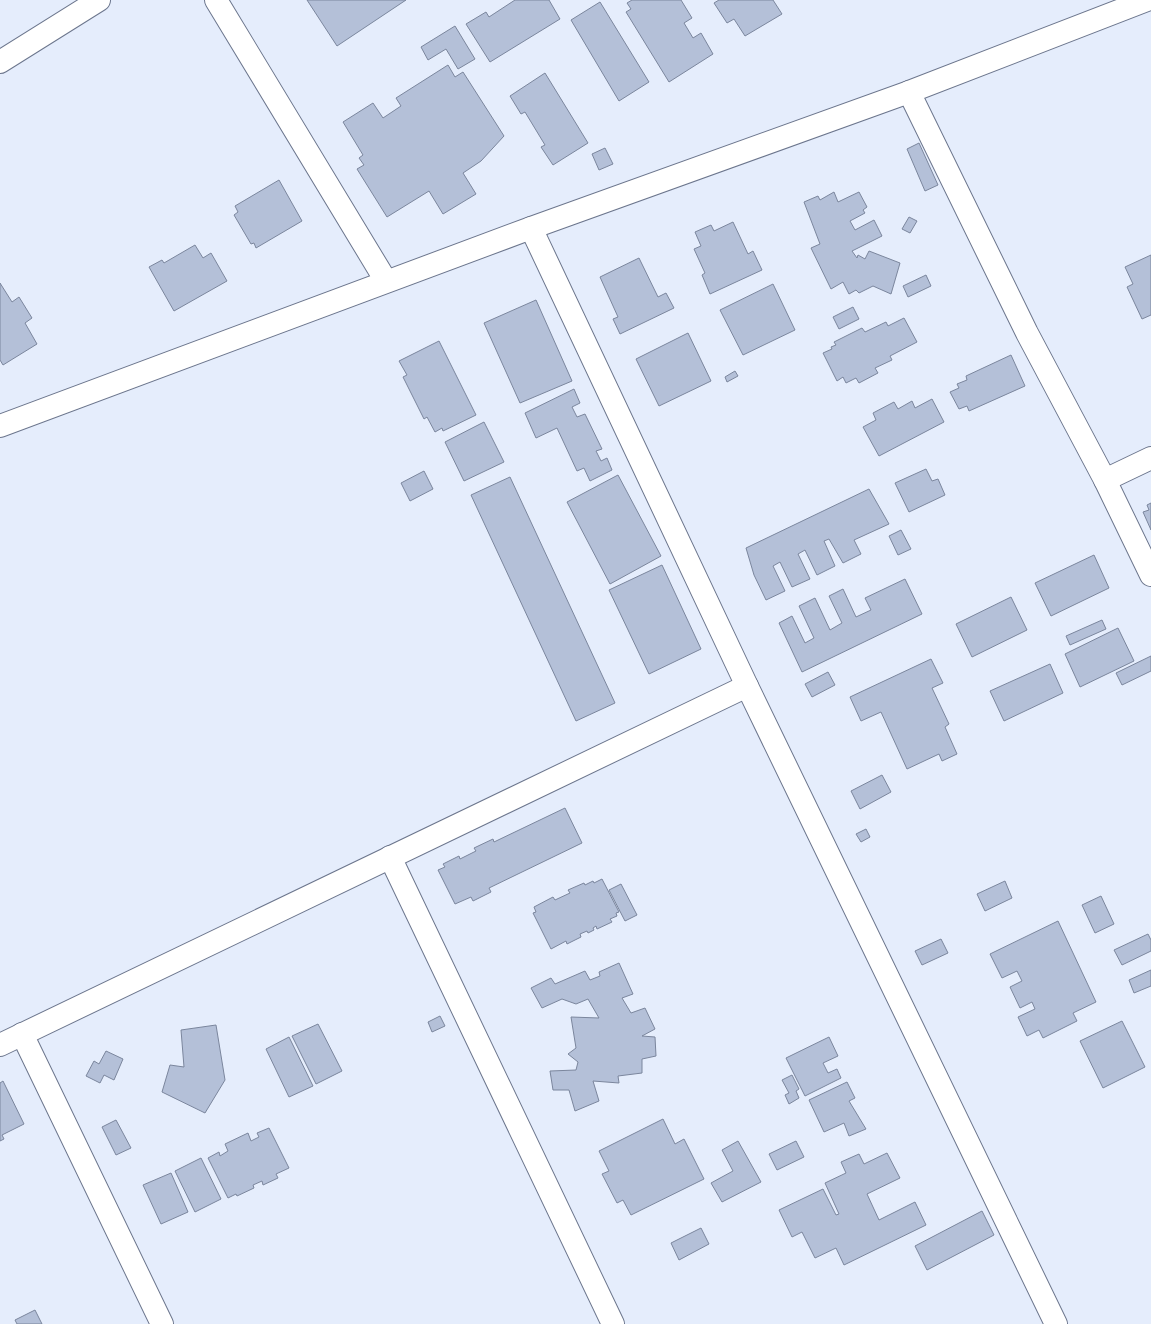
<svg xmlns="http://www.w3.org/2000/svg" width="1151" height="1324" viewBox="0 0 1151 1324" font-family="'PT Sans Narrow',sans-serif">
  <rect width="100%" height="100%" fill="#e5edfc"/>
  <g fill="#b4c0d8" stroke="#7b869d">
    <path d="M 307,0 L 406,0 L 337,46 Z"/>
    <path d="M 515,0 L 549,0 L 560,19 L 490,62 L 466,24 L 486,12 L 489,17 Z"/>
    <path d="M 632,0 L 681,0 L 692,18 L 684,23 L 693,38 L 701,33 L 713,54 L 669,82 L 626,12 L 631,9 L 627,3 Z"/>
    <path d="M 719,0 L 773,0 L 782,14 L 745,36 L 734,19 L 727,23 L 714,3 Z"/>
    <path d="M 600,2 L 649,82 L 619,101 L 571,20 Z"/>
    <path d="M 455,26 L 475,59 L 458,69 L 446,49 L 428,60 L 421,47 Z"/>
    <path d="M 448,65 L 455,77 L 463,72 L 504,136 L 481,161 L 463,173 L 476,194 L 443,214 L 429,191 L 387,217 L 357,169 L 364,165 L 359,158 L 363,155 L 343,122 L 373,103 L 383,118 L 401,106 L 396,98 Z"/>
    <path d="M 545,73 L 588,143 L 553,165 L 541,147 L 545,145 L 525,112 L 521,114 L 510,96 Z"/>
    <path d="M 919,143 L 938,185 L 925,191 L 907,149 Z"/>
    <path d="M 605,148 L 613,164 L 599,170 L 592,154 Z"/>
    <path d="M 279,180 L 302,221 L 256,248 L 254,243 L 251,244 L 234,215 L 238,212 L 235,206 Z"/>
    <path d="M 834,192 L 838,202 L 859,192 L 867,207 L 863,210 L 865,213 L 850,221 L 855,230 L 874,220 L 882,236 L 852,251 L 857,258 L 858,255 L 865,259 L 869,251 L 900,263 L 891,294 L 873,286 L 859,293 L 856,290 L 849,294 L 843,282 L 831,289 L 811,248 L 820,244 L 804,202 L 818,196 L 820,200 Z"/>
    <path d="M 909,217 L 917,221 L 910,233 L 902,229 Z"/>
    <path d="M 733,222 L 748,254 L 753,251 L 762,270 L 710,294 L 702,275 L 705,273 L 694,249 L 701,246 L 695,232 L 711,225 L 714,231 Z"/>
    <path d="M 195,245 L 203,258 L 211,253 L 227,281 L 174,311 L 149,267 L 162,260 L 164,263 Z"/>
    <path d="M 1151,255 L 1151,315 L 1142,319 L 1127,287 L 1133,284 L 1125,267 Z"/>
    <path d="M 639,258 L 658,297 L 666,293 L 674,308 L 620,334 L 613,319 L 618,317 L 600,277 Z"/>
    <path d="M 926,275 L 931,286 L 908,297 L 903,286 Z"/>
    <path d="M 0,283 L 12,302 L 19,297 L 32,318 L 25,323 L 37,344 L 3,365 L 0,360 Z"/>
    <path d="M 773,284 L 795,330 L 743,355 L 720,310 Z"/>
    <path d="M 536,300 L 572,381 L 520,403 L 484,323 Z"/>
    <path d="M 853,307 L 859,319 L 839,329 L 833,317 Z"/>
    <path d="M 904,318 L 917,342 L 890,356 L 892,360 L 875,368 L 878,373 L 859,383 L 856,378 L 846,383 L 843,377 L 837,381 L 823,353 L 832,349 L 831,347 L 836,345 L 834,342 L 862,328 L 865,332 L 886,322 L 888,326 Z"/>
    <path d="M 688,333 L 711,381 L 659,406 L 636,359 Z"/>
    <path d="M 439,341 L 476,415 L 443,431 L 442,428 L 435,432 L 427,417 L 424,419 L 403,377 L 407,375 L 399,361 Z"/>
    <path d="M 1011,355 L 1025,386 L 969,411 L 967,406 L 959,409 L 950,392 L 959,388 L 957,384 L 967,380 L 966,376 Z"/>
    <path d="M 735,371 L 738,376 L 727,382 L 725,377 Z"/>
    <path d="M 574,389 L 580,403 L 572,407 L 577,417 L 585,414 L 602,449 L 596,451 L 601,461 L 607,458 L 612,470 L 590,481 L 584,468 L 577,471 L 557,428 L 536,438 L 525,413 Z"/>
    <path d="M 932,399 L 944,422 L 879,456 L 863,427 L 876,420 L 873,413 L 894,402 L 898,409 L 912,401 L 915,408 Z"/>
    <path d="M 484,422 L 504,462 L 464,481 L 445,442 Z"/>
    <path d="M 926,469 L 932,481 L 938,479 L 945,495 L 909,512 L 895,483 Z"/>
    <path d="M 424,471 L 433,489 L 410,501 L 401,483 Z"/>
    <path d="M 618,475 L 661,556 L 610,584 L 567,502 Z"/>
    <path d="M 510,477 L 615,703 L 576,721 L 471,495 Z"/>
    <path d="M 869,489 L 889,524 L 854,540 L 861,554 L 843,563 L 829,539 L 824,541 L 835,566 L 817,575 L 805,550 L 798,554 L 810,579 L 792,587 L 780,562 L 773,566 L 785,591 L 766,600 L 754,575 L 746,548 Z"/>
    <path d="M 1151,503 L 1151,530 L 1143,512 L 1149,510 L 1147,505 Z"/>
    <path d="M 901,530 L 911,549 L 898,555 L 889,536 Z"/>
    <path d="M 1094,555 L 1109,588 L 1051,616 L 1035,583 Z"/>
    <path d="M 662,565 L 701,649 L 649,674 L 609,590 Z"/>
    <path d="M 905,579 L 922,614 L 802,672 L 779,623 L 792,616 L 805,643 L 814,638 L 799,606 L 815,598 L 830,630 L 842,623 L 829,596 L 843,589 L 856,617 L 871,610 L 865,598 Z"/>
    <path d="M 1011,597 L 1027,630 L 972,657 L 956,624 Z"/>
    <path d="M 1102,620 L 1106,629 L 1070,645 L 1066,636 Z"/>
    <path d="M 1118,628 L 1134,661 L 1080,687 L 1065,654 Z"/>
    <path d="M 1151,656 L 1151,671 L 1122,685 L 1116,673 Z"/>
    <path d="M 931,659 L 943,683 L 932,688 L 949,724 L 945,727 L 957,754 L 942,761 L 939,754 L 907,769 L 881,712 L 861,721 L 850,697 Z"/>
    <path d="M 1050,664 L 1063,693 L 1004,721 L 990,691 Z"/>
    <path d="M 828,672 L 835,685 L 812,697 L 805,684 Z"/>
    <path d="M 882,775 L 891,792 L 860,809 L 851,791 Z"/>
    <path d="M 565,808 L 582,843 L 489,888 L 491,892 L 473,901 L 471,897 L 455,904 L 438,870 L 445,867 L 443,864 L 459,856 L 460,859 L 476,851 L 474,848 L 493,839 L 494,842 Z"/>
    <path d="M 866,829 L 870,837 L 861,842 L 856,834 Z"/>
    <path d="M 602,879 L 619,912 L 616,913 L 617,916 L 610,919 L 612,922 L 597,929 L 596,926 L 593,928 L 594,930 L 588,933 L 587,931 L 580,934 L 581,937 L 567,944 L 566,941 L 551,949 L 533,913 L 536,912 L 534,907 L 553,897 L 555,900 L 570,893 L 568,890 L 584,883 L 585,885 L 593,881 L 594,883 Z"/>
    <path d="M 1005,881 L 1012,898 L 985,911 L 977,894 Z"/>
    <path d="M 621,884 L 637,915 L 625,921 L 609,890 Z"/>
    <path d="M 1101,896 L 1114,924 L 1095,933 L 1082,905 Z"/>
    <path d="M 1058,921 L 1096,1002 L 1073,1013 L 1077,1021 L 1043,1038 L 1039,1030 L 1027,1036 L 1018,1017 L 1035,1009 L 1032,1002 L 1020,1008 L 1010,987 L 1022,981 L 1017,971 L 1002,978 L 990,954 Z"/>
    <path d="M 1148,934 L 1151,940 L 1151,951 L 1122,965 L 1114,950 Z"/>
    <path d="M 941,939 L 948,953 L 922,965 L 915,951 Z"/>
    <path d="M 619,963 L 633,994 L 622,998 L 631,1013 L 645,1008 L 655,1029 L 642,1036 L 655,1037 L 656,1056 L 642,1059 L 642,1073 L 618,1076 L 619,1083 L 593,1081 L 599,1101 L 575,1111 L 569,1090 L 553,1090 L 550,1071 L 576,1070 L 578,1062 L 568,1054 L 576,1048 L 571,1017 L 599,1018 L 588,999 L 576,1004 L 562,999 L 542,1008 L 531,988 L 551,978 L 555,984 L 585,971 L 590,980 L 600,976 L 599,972 Z"/>
    <path d="M 1151,970 L 1151,986 L 1134,993 L 1129,980 Z"/>
    <path d="M 440,1016 L 445,1026 L 432,1032 L 428,1022 Z"/>
    <path d="M 1122,1021 L 1145,1067 L 1103,1088 L 1080,1041 Z"/>
    <path d="M 318,1024 L 342,1071 L 316,1084 L 292,1036 Z"/>
    <path d="M 216,1025 L 225,1080 L 205,1113 L 162,1092 L 170,1065 L 184,1067 L 181,1030 Z"/>
    <path d="M 289,1037 L 313,1086 L 289,1097 L 266,1049 Z"/>
    <path d="M 829,1037 L 838,1056 L 823,1063 L 828,1073 L 837,1069 L 841,1078 L 805,1096 L 786,1058 Z"/>
    <path d="M 106,1051 L 123,1059 L 114,1080 L 104,1075 L 100,1083 L 86,1076 L 94,1061 L 99,1064 Z"/>
    <path d="M 792,1075 L 799,1089 L 796,1091 L 799,1098 L 789,1104 L 785,1095 L 789,1093 L 782,1080 Z"/>
    <path d="M 3,1081 L 24,1124 L 2,1135 L 4,1139 L 0,1141 L 0,1083 Z"/>
    <path d="M 847,1082 L 855,1098 L 849,1101 L 866,1129 L 849,1136 L 844,1123 L 824,1132 L 809,1100 Z"/>
    <path d="M 663,1119 L 675,1144 L 684,1139 L 704,1179 L 631,1215 L 623,1200 L 617,1203 L 602,1174 L 609,1171 L 599,1151 Z"/>
    <path d="M 116,1120 L 131,1148 L 116,1155 L 102,1127 Z"/>
    <path d="M 269,1128 L 289,1168 L 276,1174 L 278,1178 L 263,1185 L 262,1181 L 253,1185 L 254,1188 L 237,1196 L 236,1194 L 228,1198 L 208,1158 L 219,1152 L 220,1156 L 228,1151 L 225,1144 L 248,1133 L 251,1141 L 259,1137 L 257,1133 Z"/>
    <path d="M 738,1141 L 761,1182 L 722,1202 L 711,1183 L 733,1171 L 722,1150 Z"/>
    <path d="M 796,1141 L 804,1157 L 777,1170 L 769,1154 Z"/>
    <path d="M 887,1153 L 900,1178 L 867,1194 L 879,1220 L 915,1202 L 926,1225 L 844,1265 L 836,1248 L 815,1258 L 802,1232 L 792,1237 L 779,1210 L 823,1189 L 836,1215 L 839,1214 L 825,1183 L 846,1173 L 841,1162 L 859,1154 L 864,1164 Z"/>
    <path d="M 201,1158 L 221,1199 L 195,1212 L 175,1171 Z"/>
    <path d="M 171,1173 L 188,1212 L 161,1224 L 143,1185 Z"/>
    <path d="M 982,1211 L 994,1235 L 927,1270 L 915,1246 Z"/>
    <path d="M 701,1228 L 709,1244 L 679,1260 L 671,1243 Z"/>
    <path d="M 35,1310 L 42,1324 L 17,1324 L 15,1320 Z"/>
  </g>
  <g fill="none" stroke-linecap="round" stroke-linejoin="round">
    <defs>
      <g id="minor">
        <path d="M 216,0 L 386,281"/>
        <path d="M 0,62 L 99,0"/>
        <path d="M 909,92 L 1027,333 L 1105,480 L 1151,575"/>
        <path d="M 531,228 L 747,686 L 1056,1324"/>
        <path d="M 0,426 L 531,228 L 909,92 L 1147,0"/>
        <path d="M 1105,480 L 1151,458"/>
        <path d="M 390,857 L 613,1324"/>
        <path d="M 22,1034 L 162,1324"/>
        <path d="M 0,1045 L 747,686"/>
      </g>
    </defs>
    <use href="#minor" stroke="#6c768d" stroke-width="24"/>
    <use href="#minor" stroke="#fff" stroke-width="22"/>
  </g>
</svg>
